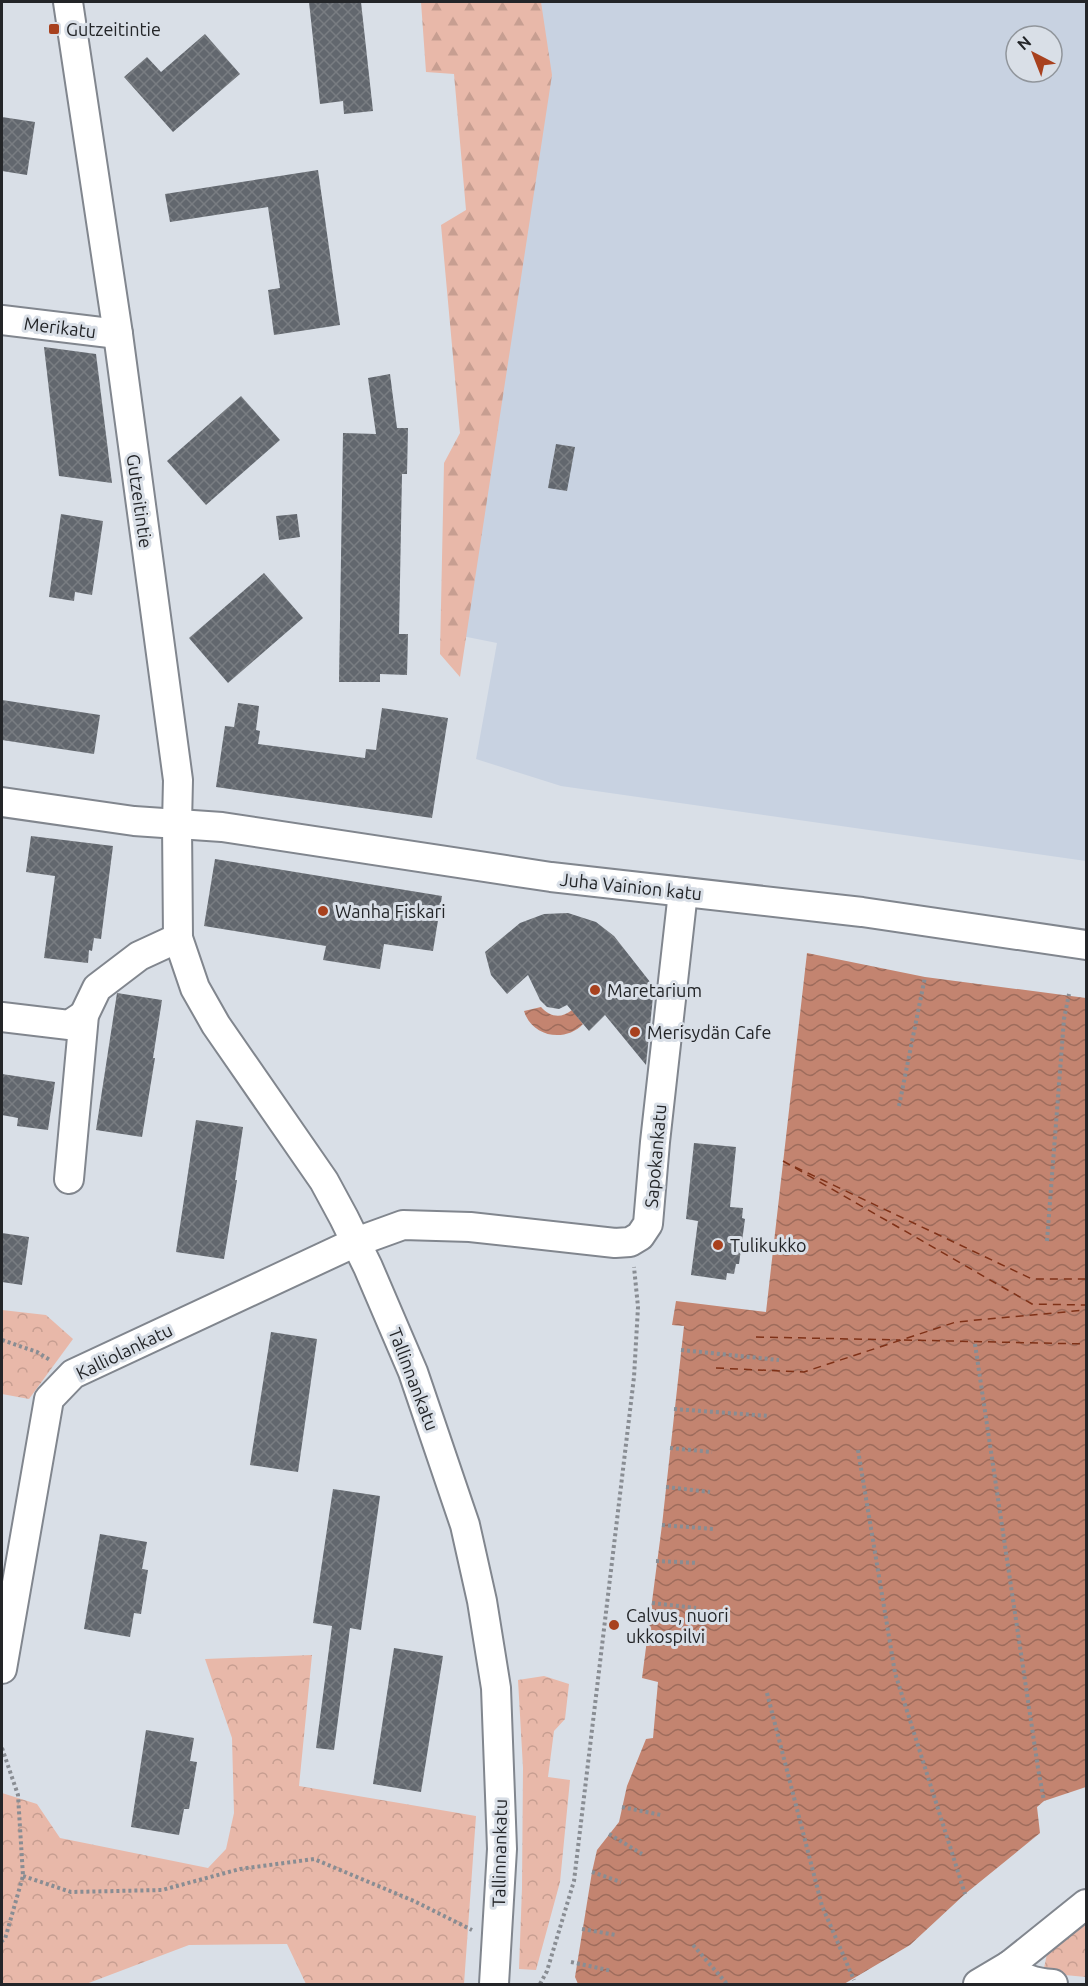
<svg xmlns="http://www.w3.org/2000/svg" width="1088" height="1986" viewBox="0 0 1088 1986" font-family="Ubuntu,sans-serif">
  <defs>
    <pattern id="forest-firs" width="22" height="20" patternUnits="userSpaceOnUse" patternTransform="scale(1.5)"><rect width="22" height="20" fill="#e8b8a9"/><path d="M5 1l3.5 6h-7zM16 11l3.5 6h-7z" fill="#c79e91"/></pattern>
    <pattern id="park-crowns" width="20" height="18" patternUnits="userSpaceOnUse" patternTransform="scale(1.5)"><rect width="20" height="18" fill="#e8b8a9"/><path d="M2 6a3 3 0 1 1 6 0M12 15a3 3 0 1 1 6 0" fill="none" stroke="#c79e91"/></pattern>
    <pattern id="water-waves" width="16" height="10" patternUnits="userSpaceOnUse" patternTransform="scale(1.5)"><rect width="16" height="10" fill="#c38470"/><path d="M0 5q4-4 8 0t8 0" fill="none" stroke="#9e6c5c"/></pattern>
    <pattern id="building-cross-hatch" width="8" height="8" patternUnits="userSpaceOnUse" patternTransform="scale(1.5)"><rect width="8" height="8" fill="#62676e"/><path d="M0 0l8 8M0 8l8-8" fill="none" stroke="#797d82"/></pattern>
  </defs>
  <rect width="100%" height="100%" fill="#d9dfe7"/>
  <path fill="#c8d2e1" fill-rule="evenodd" d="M 493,2 L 1086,2 L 1086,861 L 561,786 L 476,759 L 497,643 L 457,635 ZM 1016,36 L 1052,36 L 1052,72 L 1016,72 Z"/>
  <path fill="url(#forest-firs)" d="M 421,2 L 541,2 L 552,75 L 460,677 L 440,654 L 444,463 L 460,433 L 441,225 L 466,210 L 454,74 L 426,72 Z"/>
  <g fill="url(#park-crowns)">
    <path d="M 2,1310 L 46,1315 L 73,1339 L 29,1399 L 2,1394 Z"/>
    <path d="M 312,1655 L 299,1786 L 476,1816 L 464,1984 L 306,1984 L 287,1944 L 189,1945 L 86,1984 L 2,1984 L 2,1793 L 37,1804 L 60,1838 L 208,1868 L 226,1849 L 234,1813 L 232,1738 L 205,1659 Z"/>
    <path d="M 544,1676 L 569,1684 L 565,1719 L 554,1731 L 548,1777 L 570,1780 L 560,1882 L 536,1970 L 519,1969 L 522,1888 L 523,1768 L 518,1680 Z"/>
    <path d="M 1086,1913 L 1086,1977 L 1043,1973 L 1049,1944 Z"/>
  </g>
  <g fill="url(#water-waves)">
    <path d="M 807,953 L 925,977 L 1086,998 L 1086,1787 L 1044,1801 L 1037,1807 L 1040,1833 L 965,1894 L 910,1945 L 844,1984 L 578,1984 L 575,1977 L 592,1872 L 597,1850 L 619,1822 L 627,1786 L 646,1739 L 653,1738 L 658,1682 L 642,1678 L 662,1525 L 684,1326 L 672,1325 L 676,1301 L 766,1312 Z"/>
    <path d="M 541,1007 C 550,1017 561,1019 572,1010 L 583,1024 C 565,1043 532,1037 524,1011 Z"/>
  </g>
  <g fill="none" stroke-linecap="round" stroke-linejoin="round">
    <g stroke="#7f3117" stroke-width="1.5" stroke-dasharray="8 6" stroke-linecap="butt">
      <path d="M 783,1161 L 1032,1304 L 1086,1305"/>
      <path d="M 795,1167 L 1032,1279 L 1086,1279"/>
      <path d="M 756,1337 L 900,1340"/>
      <path d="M 904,1340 L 1086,1344"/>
      <path d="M 716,1368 L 804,1372 L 956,1322 L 1086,1310"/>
    </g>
  </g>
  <g fill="url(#building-cross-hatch)">
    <path d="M 309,2 L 361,2 L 373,111 L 344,114 L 343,101 L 320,104 Z"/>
    <path d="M 205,34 L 240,74 L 173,132 L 124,77 L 147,57 L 161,72 Z"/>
    <path d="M 2,117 L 35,122 L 27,175 L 2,171 Z"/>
    <path d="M 318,170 L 340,325 L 274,335 L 268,290 L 280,288 L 268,207 L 170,222 L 165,194 Z"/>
    <path d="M 44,347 L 96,354 L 112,483 L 59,476 Z"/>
    <path d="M 390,374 L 397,428 L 408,428 L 407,474 L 402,474 L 399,634 L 408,634 L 407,675 L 380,674 L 380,682 L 339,682 L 343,433 L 376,434 L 368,378 Z"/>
    <path d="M 241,396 L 280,440 L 206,505 L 167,461 Z"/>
    <path d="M 556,444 L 575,447 L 567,491 L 548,488 Z"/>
    <path d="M 61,514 L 103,521 L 92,595 L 75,592 L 74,601 L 49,597 Z"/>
    <path d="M 297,514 L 300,537 L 279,540 L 276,516 Z"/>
    <path d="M 264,573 L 303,618 L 228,683 L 189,638 Z"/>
    <path d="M 2,700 L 100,715 L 94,754 L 2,740 Z"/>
    <path d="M 238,703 L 259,706 L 256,730 L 260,731 L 258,744 L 365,758 L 366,749 L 376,750 L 382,708 L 448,718 L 432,818 L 216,787 L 225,726 L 234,727 Z"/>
    <path d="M 31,836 L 113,846 L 101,939 L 94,938 L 92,951 L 89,950 L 88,963 L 44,958 L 55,876 L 26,872 Z"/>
    <path d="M 215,859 L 442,896 L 433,951 L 384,944 L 380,969 L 323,960 L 326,946 L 204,926 Z"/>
    <path d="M 568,913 L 596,922 L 614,936 L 654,987 L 646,1065 L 605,1015 L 589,1031 L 567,1005 L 559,1009 L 547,1007 L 540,1000 L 528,975 L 507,994 L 491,975 L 485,952 L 520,923 L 544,914 Z"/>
    <path d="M 117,993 L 162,1000 L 153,1058 L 155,1058 L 142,1137 L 96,1130 Z"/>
    <path d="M 2,1074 L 55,1082 L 48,1130 L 17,1126 L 18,1118 L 2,1115 Z"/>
    <path d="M 196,1120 L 243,1127 L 235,1180 L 237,1180 L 224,1259 L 176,1252 Z"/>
    <path d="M 694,1143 L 736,1147 L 730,1207 L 743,1208 L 742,1218 L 745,1219 L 739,1264 L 736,1264 L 734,1274 L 727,1273 L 726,1280 L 691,1275 L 698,1221 L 686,1219 Z"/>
    <path d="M 2,1233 L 29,1237 L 22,1285 L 2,1282 Z"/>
    <path d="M 271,1332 L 317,1339 L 298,1472 L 250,1465 Z"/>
    <path d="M 333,1489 L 380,1496 L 361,1630 L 350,1628 L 334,1750 L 316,1748 L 332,1626 L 313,1623 Z"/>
    <path d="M 100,1534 L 147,1542 L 142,1569 L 148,1570 L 141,1614 L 134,1613 L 130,1637 L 84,1629 Z"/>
    <path d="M 394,1648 L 443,1656 L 421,1792 L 373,1784 Z"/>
    <path d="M 146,1730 L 194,1738 L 190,1761 L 197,1762 L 189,1809 L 184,1809 L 179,1835 L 131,1827 Z"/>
  </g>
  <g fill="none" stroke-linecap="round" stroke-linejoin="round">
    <defs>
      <g id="minor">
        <path d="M 68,2 L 118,334 L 178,780 L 177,824 L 178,938 L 195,988 L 216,1025 L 324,1181 L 344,1218 L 368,1267 L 413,1372 L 465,1525 L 482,1601 L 496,1688 L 502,1849 L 494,1984"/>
        <path d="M 2,320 L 118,334"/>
        <path d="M 2,802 L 134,821 L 222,827 L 551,877 L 862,912 L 1086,945"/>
        <path d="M 2,1017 L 69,1025 L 84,1015"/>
        <path d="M 69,1179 L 84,1015 L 97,988 L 139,956 L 178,938"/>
        <path d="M 2,1669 L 49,1399 L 73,1374 L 356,1242 L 403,1225 L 470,1227 L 615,1243 L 630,1242 L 640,1236 L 648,1224 L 655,1142 L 683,892"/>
        <path d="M 1010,1965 C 1018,1979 1038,1983 1053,1984"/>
        <path d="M 978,1984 L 1010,1965 L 1086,1904"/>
      </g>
    </defs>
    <use href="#minor" stroke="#81868e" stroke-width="32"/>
    <g stroke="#898d93" stroke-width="4" stroke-dasharray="3 3" stroke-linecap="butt">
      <path d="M 899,1106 L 925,977"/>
      <path d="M 1047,1241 L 1064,1019 L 1069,994"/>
      <path d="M 2,1340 L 37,1352 L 50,1360"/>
      <path d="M 975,1344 L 1038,1768 L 1044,1801"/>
      <path d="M 681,1350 L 779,1360"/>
      <path d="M 674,1409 L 769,1416"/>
      <path d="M 670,1448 L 712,1452"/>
      <path d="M 858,1450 L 895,1673 L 965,1894"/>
      <path d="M 666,1487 L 710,1492"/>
      <path d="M 662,1525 L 714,1529"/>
      <path d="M 656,1561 L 698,1563"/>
      <path d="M 652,1603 L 696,1608"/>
      <path d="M 767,1693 L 822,1906 L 854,1980"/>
      <path d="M 2,1748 L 18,1795 L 23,1876 L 5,1939 L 2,1941"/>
      <path d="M 622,1807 L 661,1815"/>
      <path d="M 609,1834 L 642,1854"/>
      <path d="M 592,1872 L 621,1882"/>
      <path d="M 23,1876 L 71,1892 L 162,1890 L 240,1869 L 314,1859 L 414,1901 L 472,1930"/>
      <path d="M 582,1929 L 616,1935"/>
      <path d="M 693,1945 L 727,1984"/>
      <path d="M 571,1962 L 612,1971"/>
      <path d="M 540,1984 L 547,1971 L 574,1881 L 634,1377 L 638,1307 L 634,1267"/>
    </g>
    <use href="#minor" stroke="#fff" stroke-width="28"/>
  </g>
  <g fill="#a8411e" stroke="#d9dfe7" stroke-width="2">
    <rect x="48" y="23" width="12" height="12" rx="3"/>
    <circle cx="323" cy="911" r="6"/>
    <circle cx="595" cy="990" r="6"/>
    <circle cx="635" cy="1032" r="6"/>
    <circle cx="718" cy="1245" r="6"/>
    <circle cx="614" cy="1625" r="6"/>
  </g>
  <g text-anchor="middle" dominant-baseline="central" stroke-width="6" stroke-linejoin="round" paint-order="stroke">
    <g font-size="18" fill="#232528" stroke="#d9dfe7" text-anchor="start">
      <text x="66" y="29">Gutzeitintie</text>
      <text x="335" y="911">Wanha Fiskari</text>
      <text x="607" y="990">Maretarium</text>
      <text x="647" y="1032">Merisydän Cafe</text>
      <text x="730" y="1245">Tulikukko</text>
      <text x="626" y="1615">Calvus, nuori<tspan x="626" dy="21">ukkospilvi</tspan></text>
    </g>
    <g font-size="18" fill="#232528" stroke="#d9dfe7">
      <text transform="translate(60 327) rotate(7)">Merikatu</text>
      <text transform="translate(140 501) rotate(82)">Gutzeitintie</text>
      <text transform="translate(631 886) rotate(6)">Juha Vainion katu</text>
      <text transform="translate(655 1156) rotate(-85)">Sapokankatu</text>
      <text transform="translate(124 1351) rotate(-26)">Kalliolankatu</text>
      <text transform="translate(414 1379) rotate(69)">Tallinnankatu</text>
      <text transform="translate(499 1853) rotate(-89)">Tallinnankatu</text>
    </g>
  </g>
  <rect width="1088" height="1986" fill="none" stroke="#232528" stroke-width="6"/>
  <g transform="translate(1034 54) rotate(318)"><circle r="28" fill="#d9dfe7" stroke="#90959b" stroke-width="1.5"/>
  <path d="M0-4.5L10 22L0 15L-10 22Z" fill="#a8411e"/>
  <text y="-9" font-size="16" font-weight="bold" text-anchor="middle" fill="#232528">N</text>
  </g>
</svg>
